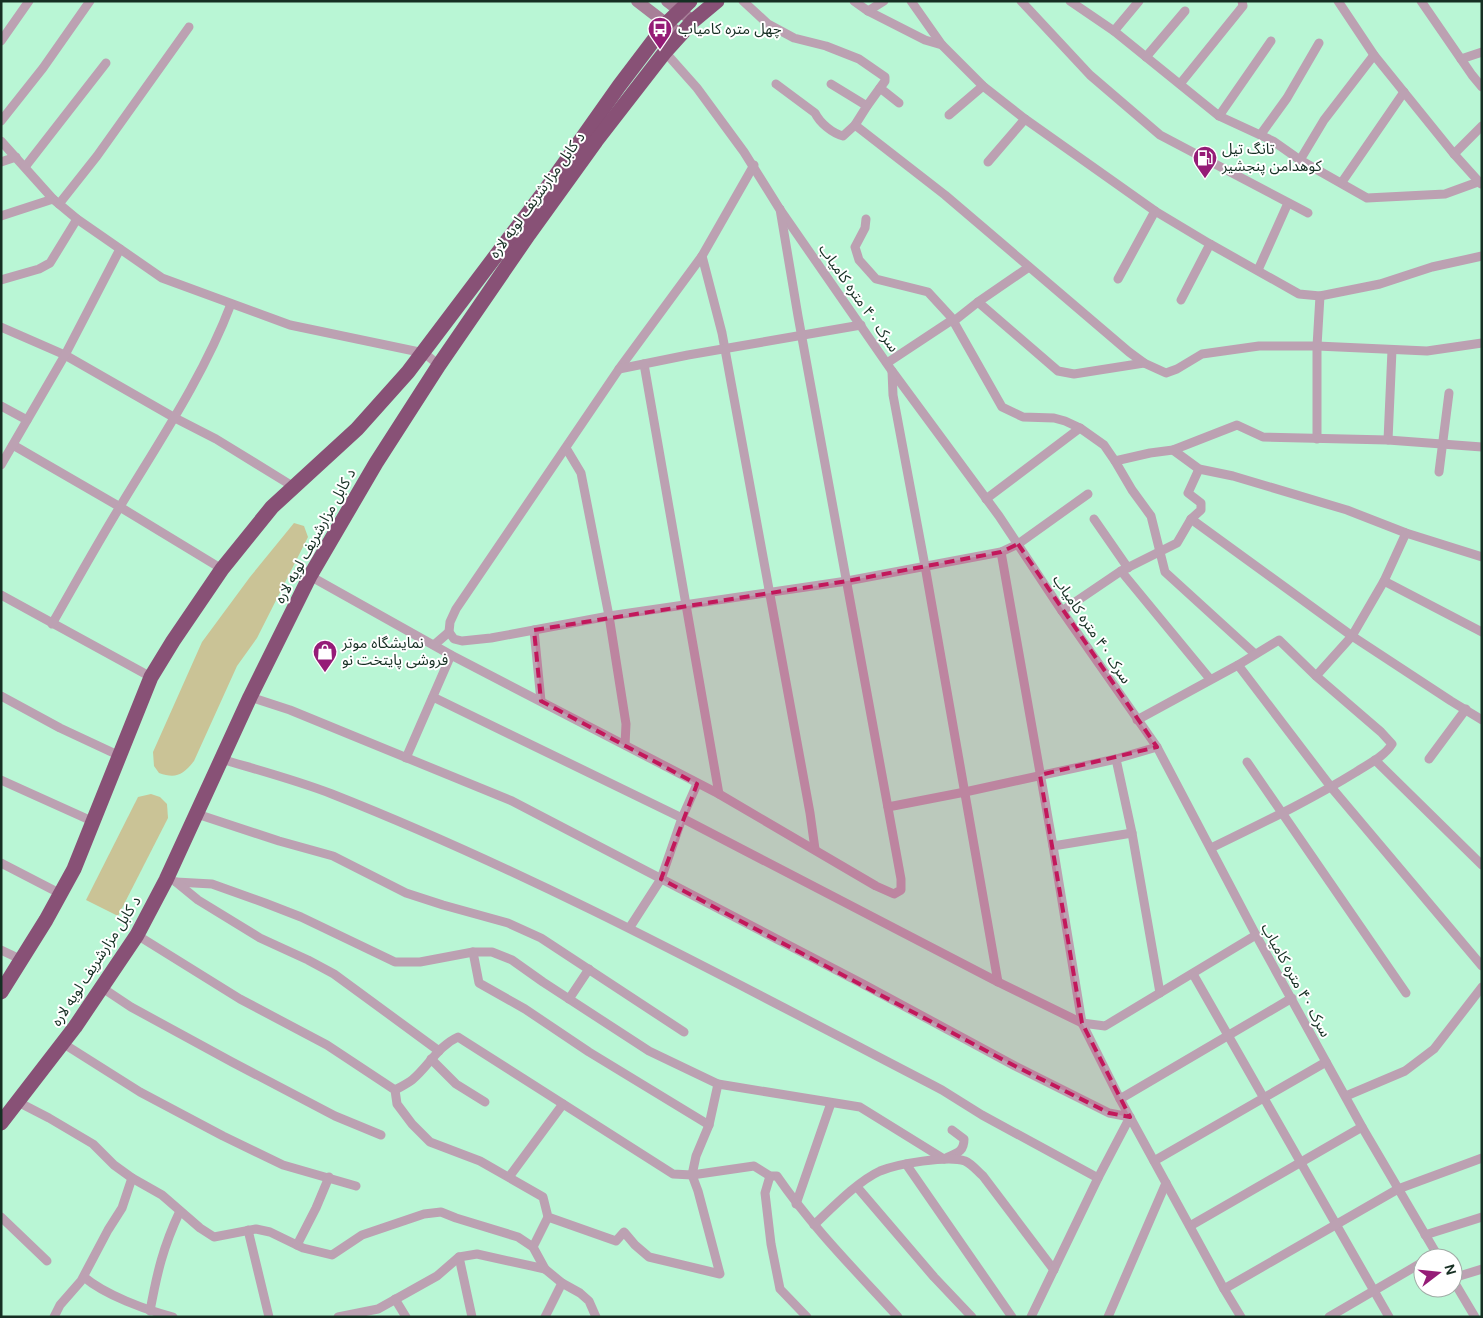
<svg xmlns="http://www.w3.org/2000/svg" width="1483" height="1318" viewBox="0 0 1483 1318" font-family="'DM Sans','Noto Sans Arabic',sans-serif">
  <rect width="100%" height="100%" fill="#b9f6d5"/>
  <g fill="#cac396">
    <path d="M 294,523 L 304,526 L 308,537 L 257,638 L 237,666 L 194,761 C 183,775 176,779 159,773 L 154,766 L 153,752 L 202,642 L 250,577 Z"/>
    <path d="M 151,794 L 160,797 L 167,804 L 168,818 L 118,916 L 86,900 L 138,797 Z"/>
  </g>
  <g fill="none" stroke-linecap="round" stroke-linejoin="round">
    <g stroke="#bca1b2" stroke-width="9">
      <path d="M 743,1 L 768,24 L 794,38 L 826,46 L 859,59 L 885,77 L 885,81 L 867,106 L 855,125 L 843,136 C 832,133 820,123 815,113 L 776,84"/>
      <path d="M 854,1 L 868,11 L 925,40 L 942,45 L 983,86 L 1025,119 L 1155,211 L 1210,244 L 1299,294 L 1320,296 L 1380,284 L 1432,267 L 1482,256"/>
      <path d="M 911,1 L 942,45"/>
      <path d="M 1021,1 L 1090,75 L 1160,135 L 1308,213"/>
      <path d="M 1070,1 L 1114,31 L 1219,116 L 1273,141 L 1300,160 L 1367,198 L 1445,194 L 1478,182"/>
      <path d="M 1338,1 L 1374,55 L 1454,154 L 1481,184"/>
      <path d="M 1421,1 L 1472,75 L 1482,87"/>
      <path d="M 868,11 L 884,1"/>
      <path d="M 1114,31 L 1139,1"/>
      <path d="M 1,41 L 29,1"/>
      <path d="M 665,52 L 697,88 L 744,152 L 779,208 L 892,371 L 999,516 L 1062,611 L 1157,747 L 1256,935 L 1362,1127 L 1439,1258"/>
      <path d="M 1146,57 L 1185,11"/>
      <path d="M 1461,59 L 1482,52"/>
      <path d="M 831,84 L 867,106"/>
      <path d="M 1180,84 L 1243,6 L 1242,1"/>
      <path d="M 880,88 L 899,103"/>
      <path d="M 949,115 L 983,86"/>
      <path d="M 1219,116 L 1271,41"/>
      <path d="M 1,121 L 43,68 L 90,1"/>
      <path d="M 855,125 L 945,195 L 1129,352 L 1144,363 L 1166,373 L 1177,369 L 1202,354 L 1259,346 L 1317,346 L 1427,351 L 1482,343"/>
      <path d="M 1261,134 L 1287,98 L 1319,43"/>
      <path d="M 1,141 L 53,199 L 77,219 L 162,278 L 290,325 L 424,353 L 439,365"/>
      <path d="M 1454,154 L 1482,126"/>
      <path d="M 1300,160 L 1324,120 L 1374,55"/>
      <path d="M 1,162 L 16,157"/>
      <path d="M 988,162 L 1025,119"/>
      <path d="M 754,165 L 702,256 L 619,369 L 456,609 L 450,622 L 449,632 L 454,639 L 462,641 L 491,638 L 609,616 L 847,581 L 1001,552 L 1018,544 L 1088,494"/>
      <path d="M 25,167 L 106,63"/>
      <path d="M 1342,182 L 1404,92"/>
      <path d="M 59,204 L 97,156 L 189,27"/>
      <path d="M 1,216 L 53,199"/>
      <path d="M 866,219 L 865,228 L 855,247 L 859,260 L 876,279 L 928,292 L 951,317 L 1002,407 L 1023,417 L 1054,418 L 1065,421 L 1080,428 L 1104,445 L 1115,461 L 1132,490 L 1151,516 L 1165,572 L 1255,654"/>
      <path d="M 702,256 L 722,333 L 810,813 L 815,849"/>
      <path d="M 1258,270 L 1288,203"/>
      <path d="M 1118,279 L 1155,211"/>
      <path d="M 1,280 L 39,269 L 50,263 L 77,219"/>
      <path d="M 1181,300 L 1210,244"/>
      <path d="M 978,302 L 1058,371 L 1074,374 L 1144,363"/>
      <path d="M 1,327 L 65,355 L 175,418 L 216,439 L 294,487"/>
      <path d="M 887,363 L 949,322 L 954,321 L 978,302 L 1029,267"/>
      <path d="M 644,364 L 719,794"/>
      <path d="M 619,369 L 688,355 L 861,325"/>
      <path d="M 892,371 L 893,395 L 925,566 L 998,982"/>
      <path d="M 1,406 L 27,420"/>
      <path d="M 1317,439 L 1317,346 L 1320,296"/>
      <path d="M 1388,440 L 1392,350"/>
      <path d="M 13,445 L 120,507 L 222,569"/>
      <path d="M 566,448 L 581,473 L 609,616 L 626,724 L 625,745"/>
      <path d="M 1173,450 L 1199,469 L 1233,476 L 1347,510 L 1406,533 L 1482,557"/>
      <path d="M 1115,461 L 1150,453 L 1173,450 L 1237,425 L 1263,437 L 1388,440 L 1482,447"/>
      <path d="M 1,465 L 65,355 L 120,249"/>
      <path d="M 1439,472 L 1449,393"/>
      <path d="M 986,499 L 1080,428"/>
      <path d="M 1094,519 L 1128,568"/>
      <path d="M 1191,519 L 1352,636 L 1451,701 L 1482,720"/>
      <path d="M 1001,552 L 1053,846 L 1082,1023 L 1120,1099 L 1224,1289 L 1241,1317"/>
      <path d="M 1121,571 L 1210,679"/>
      <path d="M 310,576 L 451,655 L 719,794 L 876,886 L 894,894 L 901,890 L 901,879 L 798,316 L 780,209"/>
      <path d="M 1384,581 L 1482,632"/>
      <path d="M 1,595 L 151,677"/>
      <path d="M 1062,611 L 1121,571 L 1177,543 L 1191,519 L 1201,510 L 1201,503 L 1188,493 L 1199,469"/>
      <path d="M 52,624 C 75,584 97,544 121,505 C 161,439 204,375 231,304"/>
      <path d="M 534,630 L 541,701"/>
      <path d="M 434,645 L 449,632"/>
      <path d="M 1238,665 L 1331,787 L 1482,966"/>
      <path d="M 1316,676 L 1352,636 L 1384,581 L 1406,533"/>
      <path d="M 1,696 L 60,728 L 120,756"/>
      <path d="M 250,697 L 290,710 L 512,801 L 863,984 L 1015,1066 L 1109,1113 L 1130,1117"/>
      <path d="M 433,697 L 682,818 L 998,982 L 1082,1023 L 1105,1026 L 1256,935"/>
      <path d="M 1137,720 L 1238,665 L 1279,640 L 1316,676 L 1381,732 L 1392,744 C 1384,757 1368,764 1356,772 C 1309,801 1260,824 1211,848"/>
      <path d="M 406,758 L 451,655"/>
      <path d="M 221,759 C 258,770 296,780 332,794 C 542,877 741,986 942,1090 L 982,1115 L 1098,1178"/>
      <path d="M 1116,759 L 1132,833 L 1160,993"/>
      <path d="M 1429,759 L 1466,709"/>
      <path d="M 1375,760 L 1482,865"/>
      <path d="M 1247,762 L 1406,993"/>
      <path d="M 1,780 L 94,822"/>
      <path d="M 888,807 L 965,792 L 1116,759 L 1157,747"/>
      <path d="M 197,814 L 279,841 L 333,856 L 406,893 L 443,905 L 508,923 L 541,938 L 684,1032"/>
      <path d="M 1053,846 L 1132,833"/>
      <path d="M 1,863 L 61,894"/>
      <path d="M 176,882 L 212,884 L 265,903 L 301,917 L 395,962 L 420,962 L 473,952 L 492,952 L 512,960 L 543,982 L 649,1051 L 718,1084 L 860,1107 L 944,1159"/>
      <path d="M 176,882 L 198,900 L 260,938 L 308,960 L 334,974 L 439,1051"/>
      <path d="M 630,927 L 661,879 L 682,818 L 697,784"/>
      <path d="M 137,935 L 240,999 L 327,1045 L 395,1090 L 397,1104 L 412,1124 L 430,1142 L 480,1161 L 543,1197 L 548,1217 L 616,1241 L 624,1232 L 635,1245 L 649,1257 L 720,1274 L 698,1191 L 692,1175 L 696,1156 L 709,1125 L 718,1084"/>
      <path d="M 1,950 L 20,959"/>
      <path d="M 473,952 L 479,983 L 525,1009 L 589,1052 L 709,1125"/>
      <path d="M 1193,974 L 1389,1317"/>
      <path d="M 101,987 L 131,1007 L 232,1062 L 335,1116 L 381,1135"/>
      <path d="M 569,999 L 589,969"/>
      <path d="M 64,1044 L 140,1092 L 223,1136 L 283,1165 L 356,1186"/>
      <path d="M 431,1059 L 456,1084 L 485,1102"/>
      <path d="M 395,1090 C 400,1087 407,1084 412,1080 C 428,1067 438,1046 458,1037 L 673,1174 L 692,1175 L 754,1166 L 770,1176 L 777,1176 C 812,1227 856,1271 898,1317"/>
      <path d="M 1346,1096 L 1405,1071 L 1434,1049 L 1482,987"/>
      <path d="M 1120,1099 L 1292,998"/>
      <path d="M 18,1102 L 49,1118 L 93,1144 L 114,1165 L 132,1178 L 162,1195 L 200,1228 L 214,1237 L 256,1229 L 270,1232 L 303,1248 L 332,1255 L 362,1235 L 424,1214 L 441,1212 L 456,1218 L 518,1237 L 533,1247 L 545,1269 L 562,1283 L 580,1293 L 589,1301 L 596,1317"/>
      <path d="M 946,1158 C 957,1153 964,1152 964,1139 L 952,1130"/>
      <path d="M 1154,1161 L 1326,1062"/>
      <path d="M 906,1164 L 1012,1317"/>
      <path d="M 770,1176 L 765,1193 L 771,1244 L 780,1289 L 807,1317"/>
      <path d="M 509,1177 L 563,1104"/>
      <path d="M 857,1187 L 934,1277 L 972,1317"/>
      <path d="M 796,1204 L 831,1103"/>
      <path d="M 1,1217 L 47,1261"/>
      <path d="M 814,1225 C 832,1208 858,1181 880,1171 C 897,1164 948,1155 965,1161 C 972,1164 977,1171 983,1176 L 1054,1270"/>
      <path d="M 1190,1226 L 1362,1127"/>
      <path d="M 248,1230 L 269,1317"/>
      <path d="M 1425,1235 L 1482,1217"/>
      <path d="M 297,1245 L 316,1208 L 329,1177"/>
      <path d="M 533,1247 L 548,1217"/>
      <path d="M 459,1257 L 472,1317"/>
      <path d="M 84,1277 C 105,1295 146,1310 173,1317"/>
      <path d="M 1453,1278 L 1482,1269"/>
      <path d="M 1453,1280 L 1475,1317"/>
      <path d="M 1224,1289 L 1398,1189 L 1482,1158"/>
      <path d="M 395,1299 L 406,1317"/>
      <path d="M 150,1311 C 157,1273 163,1247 180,1211"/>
      <path d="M 54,1317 L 60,1305 L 81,1281 L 108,1230 L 122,1208 L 132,1178"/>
      <path d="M 338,1317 L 378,1309 L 437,1276 L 459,1257 L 477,1254 L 545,1269"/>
      <path d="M 545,1317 L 562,1283"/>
      <path d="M 1031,1317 L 1098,1178 L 1130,1117"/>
      <path d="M 1108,1317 L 1166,1183"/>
      <path d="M 1329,1317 L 1423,1262"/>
    </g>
    <g stroke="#a77f98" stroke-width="12">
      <path d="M 637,1 L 681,35"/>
      <path d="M 667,1 L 693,21"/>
    </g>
    <g stroke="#885176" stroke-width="15">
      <path d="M 1,992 L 46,920 L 74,869 L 151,677 L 173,641 L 222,569 L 272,507 L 357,429 L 408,372 L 544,192 L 619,86 L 666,24 L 690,1"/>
      <path d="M 1,1123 L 75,1027 L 137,935 L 166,880 L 250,697 L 310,576 L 376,463 L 439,365 L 529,234 L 596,141 L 665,52 L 693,21 L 717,1"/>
    </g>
  </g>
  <path fill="#c2185b" fill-opacity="0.2" stroke="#c2185b" stroke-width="4" stroke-dasharray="10 6" stroke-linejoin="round" d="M 1018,544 L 1157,747 L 1040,775 L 1082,1023 L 1130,1117 L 1109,1113 L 1015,1066 L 661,879 L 697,784 L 541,701 L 534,630 L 847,581 L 1001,552 Z"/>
  <defs>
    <symbol id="bus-pin" viewBox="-11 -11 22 30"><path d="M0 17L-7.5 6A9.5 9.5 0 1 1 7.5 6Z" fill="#951c77" stroke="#fff"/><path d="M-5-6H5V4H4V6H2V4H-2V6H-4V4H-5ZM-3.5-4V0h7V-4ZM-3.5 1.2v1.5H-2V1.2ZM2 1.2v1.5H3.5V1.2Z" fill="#fff"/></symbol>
    <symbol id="fuel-pin" viewBox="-11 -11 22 30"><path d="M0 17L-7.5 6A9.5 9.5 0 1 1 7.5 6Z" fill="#951c77" stroke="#fff"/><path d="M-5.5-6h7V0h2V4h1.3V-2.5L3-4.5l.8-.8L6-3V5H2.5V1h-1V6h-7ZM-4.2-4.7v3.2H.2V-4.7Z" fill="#fff"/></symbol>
    <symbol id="shop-pin" viewBox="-11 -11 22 30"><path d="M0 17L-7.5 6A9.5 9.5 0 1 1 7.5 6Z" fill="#951c77" stroke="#fff"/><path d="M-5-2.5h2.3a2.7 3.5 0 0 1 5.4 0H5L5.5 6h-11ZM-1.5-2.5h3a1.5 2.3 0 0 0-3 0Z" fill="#fff"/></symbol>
  </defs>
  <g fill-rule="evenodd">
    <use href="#bus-pin" x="646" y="15" width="28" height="38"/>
    <use href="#fuel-pin" x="1191" y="144" width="28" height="38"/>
    <use href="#shop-pin" x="311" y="638" width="28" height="38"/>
  </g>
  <g text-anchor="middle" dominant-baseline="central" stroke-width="4" stroke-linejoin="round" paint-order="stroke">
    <g font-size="15" fill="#162f23" stroke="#fff" text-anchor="start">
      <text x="678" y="29">چهل متره کامیاب</text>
      <text x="1222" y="149">تانگ تیل<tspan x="1222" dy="17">کوهدامن پنجشیر</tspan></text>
      <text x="342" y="643">نمایشگاه موتر<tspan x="342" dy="17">فروشی پایتخت نو</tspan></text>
    </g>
    <g font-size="15" fill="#162f23" stroke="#fff">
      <text transform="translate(537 195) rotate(-54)">د کابل مزارشریف لویه لاره</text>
      <text transform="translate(859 298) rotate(55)">سرک ۴۰ متره کامیاب</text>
      <text transform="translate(315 536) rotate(-61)">د کابل مزارشریف لویه لاره</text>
      <text transform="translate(1092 629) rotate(56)">سرک ۴۰ متره کامیاب</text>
      <text transform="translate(96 961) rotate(-57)">د کابل مزارشریف لویه لاره</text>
      <text transform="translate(1296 980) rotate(61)">سرک ۴۰ متره کامیاب</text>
    </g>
  </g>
  <rect width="1483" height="1318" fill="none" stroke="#162f23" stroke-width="5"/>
  <g transform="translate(1438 1273) rotate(74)"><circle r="24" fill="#ffffff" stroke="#a2aca7"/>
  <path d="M0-4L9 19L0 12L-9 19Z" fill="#951c77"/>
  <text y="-8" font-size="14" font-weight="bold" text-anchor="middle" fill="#162f23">N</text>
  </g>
</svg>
